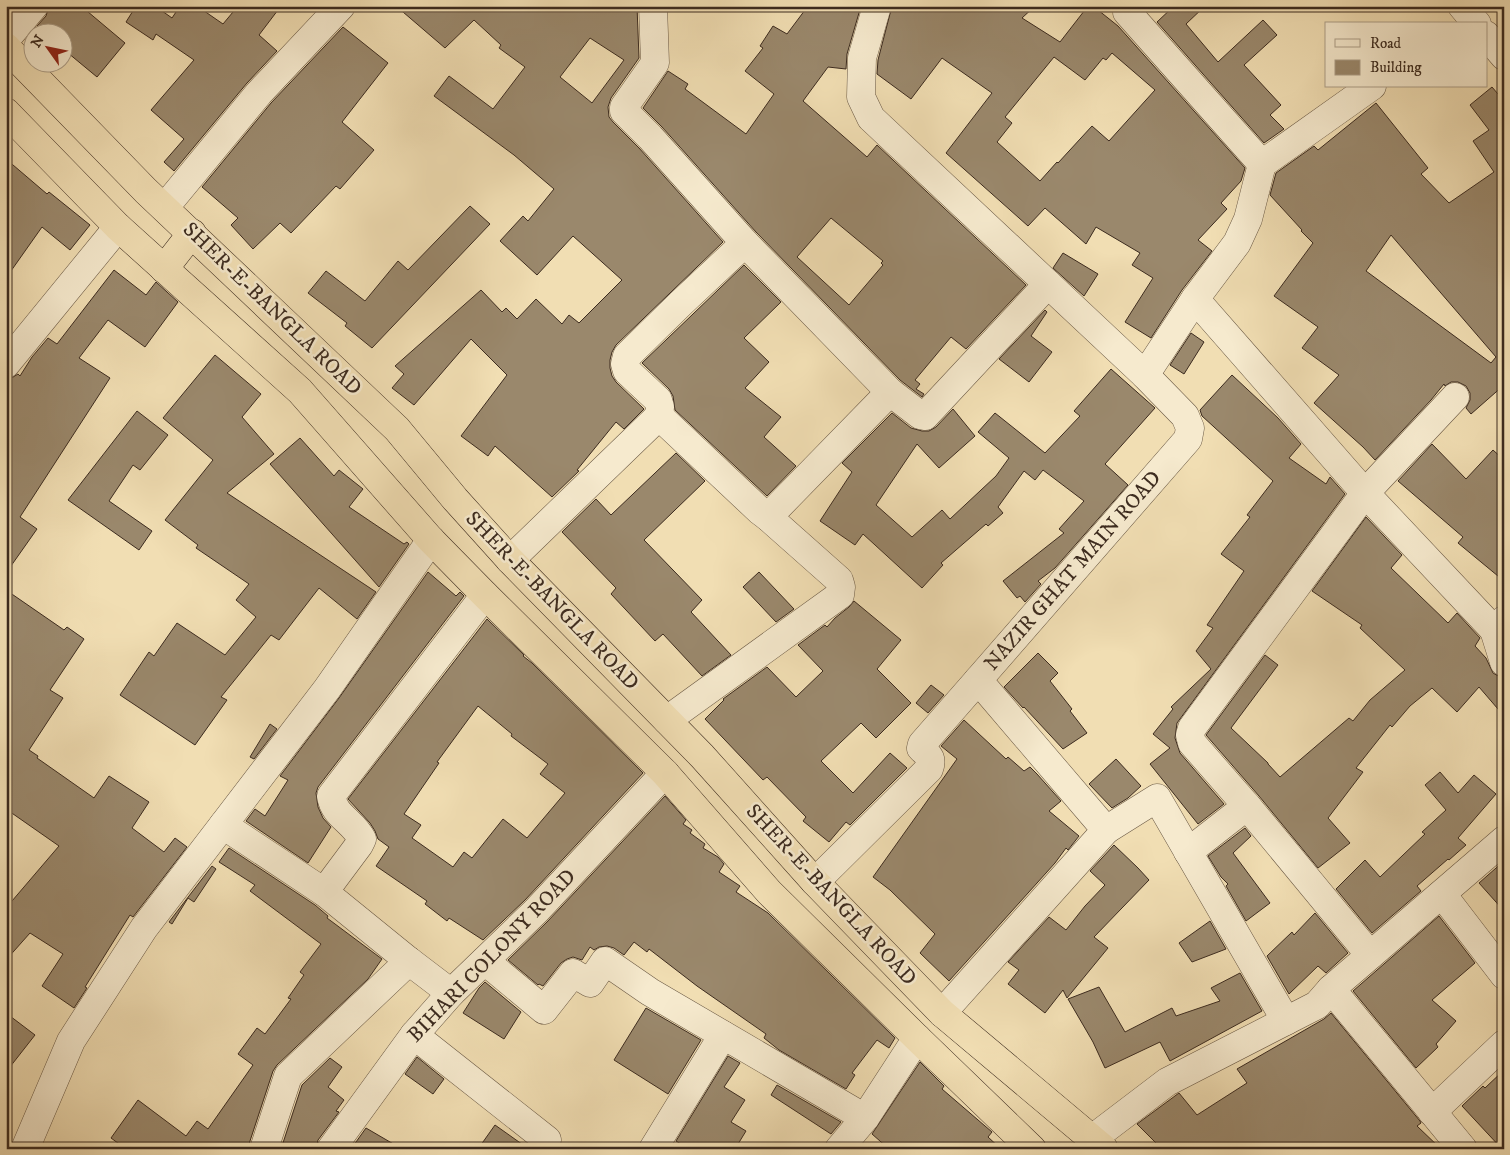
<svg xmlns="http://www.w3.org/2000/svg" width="1510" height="1155" viewBox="0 0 1510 1155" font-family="'IM FELL DW Pica',serif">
  <rect width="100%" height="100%" fill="#f1deb3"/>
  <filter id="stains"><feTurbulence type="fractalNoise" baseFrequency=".004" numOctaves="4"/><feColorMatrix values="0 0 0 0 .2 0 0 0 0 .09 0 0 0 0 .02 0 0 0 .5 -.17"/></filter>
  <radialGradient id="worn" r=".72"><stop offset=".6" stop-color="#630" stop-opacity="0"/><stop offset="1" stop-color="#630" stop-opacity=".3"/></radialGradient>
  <g fill="#9a886c" stroke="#3c2b1f" fill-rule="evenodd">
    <path d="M 49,6 L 81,6 L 125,43 L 97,77 L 62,48 L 62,32 L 44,32 L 37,26 L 46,16 Z"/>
    <path d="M 136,6 L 155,6 L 172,18 L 180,6 L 197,6 L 223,24 L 238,6 L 281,6 L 259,35 L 277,51 L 247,83 L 174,171 L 164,162 L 184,139 L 151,110 L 194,60 L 156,34 L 153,40 L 126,22 Z"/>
    <path d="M 396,6 L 637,6 L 639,58 L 611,98 L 608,107 L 609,117 L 613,122 L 639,148 L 723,242 L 616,345 L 612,352 L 610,360 L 610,368 L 612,376 L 616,382 L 644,409 L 624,429 L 616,422 L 577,470 L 579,471 L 552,497 L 495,446 L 488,456 L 461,436 L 507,375 L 471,339 L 414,405 L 392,388 L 404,374 L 395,366 L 481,290 L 502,312 L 506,308 L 517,319 L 536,299 L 562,324 L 569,315 L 579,323 L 622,280 L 573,236 L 537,275 L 500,241 L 523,216 L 528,221 L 554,189 L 514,155 L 434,96 L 449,76 L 493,109 L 525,67 L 499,48 L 501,45 L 474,20 L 445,48 ZM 590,38 L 624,60 L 592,103 L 560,77 Z"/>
    <path d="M 808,6 L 861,6 L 847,54 L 846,69 L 828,67 L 803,101 L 867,157 L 877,145 L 1026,285 L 966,349 L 951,337 L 915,380 L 920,384 L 916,389 L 924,394 L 922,397 L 900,380 L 756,232 L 662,127 L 643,108 L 668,71 L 688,84 L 685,89 L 746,134 L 774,94 L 745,71 L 763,48 L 760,46 L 773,26 L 787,34 ZM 831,218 L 883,261 L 881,263 L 883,265 L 849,305 L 797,257 Z"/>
    <path d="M 892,6 L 1035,6 L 1022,18 L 1060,42 L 1088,6 L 1093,6 L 1118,26 L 1245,168 L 1241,181 L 1221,203 L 1227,209 L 1198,240 L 1212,251 L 1182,290 L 1151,338 L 1125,322 L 1153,278 L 1132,265 L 1140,253 L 1096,227 L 1086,244 L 1045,208 L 1028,226 L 946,153 L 992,93 L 942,58 L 911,99 L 877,74 L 878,60 ZM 1112,53 L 1155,90 L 1109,141 L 1092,126 L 1058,163 L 1057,162 L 1040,181 L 997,142 L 1012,123 L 1005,117 L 1054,57 L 1085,80 L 1103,58 L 1106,60 Z"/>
    <path d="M 1174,6 L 1205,6 L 1186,24 L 1218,62 L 1263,20 L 1277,35 L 1244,65 L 1281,105 L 1270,115 L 1284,129 L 1264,143 L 1157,22 Z"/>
    <path d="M 343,27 L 388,63 L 342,122 L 374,150 L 340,189 L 336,186 L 291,233 L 280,223 L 253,249 L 231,225 L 238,218 L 202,187 L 271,103 Z"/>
    <path d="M 1492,87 L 1504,101 L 1504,385 L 1471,414 L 1466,408 L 1470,400 L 1470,393 L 1466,386 L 1458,382 L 1451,382 L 1445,386 L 1444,384 L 1431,400 L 1375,460 L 1363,447 L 1314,403 L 1339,375 L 1302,348 L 1318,327 L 1274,296 L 1313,243 L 1301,231 L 1302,230 L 1270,195 L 1276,173 L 1314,146 L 1318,150 L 1376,103 L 1428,168 L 1421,174 L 1449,203 L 1494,172 L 1473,141 L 1489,130 L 1470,105 ZM 1391,235 L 1496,357 L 1491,363 L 1366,271 Z"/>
    <path d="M 6,159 L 47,194 L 49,192 L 90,225 L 70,250 L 42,227 L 6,278 Z"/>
    <path d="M 470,206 L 490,224 L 372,348 L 345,326 L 347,323 L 308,293 L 326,271 L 365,301 L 398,261 L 408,270 Z"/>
    <path d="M 1063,253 L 1098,274 L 1084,296 L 1053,268 Z"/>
    <path d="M 744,265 L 781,302 L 744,338 L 769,362 L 745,388 L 781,417 L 764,437 L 796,466 L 767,496 L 675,410 L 673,396 L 669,389 L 642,363 Z"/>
    <path d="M 114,270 L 146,295 L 156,282 L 178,302 L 145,347 L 108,320 L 79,358 L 110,378 L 20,517 L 37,529 L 6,573 L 6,384 L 10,379 L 18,374 L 20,376 L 32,357 L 48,338 L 57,344 Z"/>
    <path d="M 1045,310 L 1047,312 L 1031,336 L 1052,352 L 1029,382 L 999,359 Z"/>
    <path d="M 1191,333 L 1204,342 L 1184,374 L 1170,365 Z"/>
    <path d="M 215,355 L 261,394 L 242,417 L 274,454 L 227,493 L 376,592 L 357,619 L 319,588 L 279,640 L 271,635 L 221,697 L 227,700 L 195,745 L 120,695 L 149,652 L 154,656 L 177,623 L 225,655 L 256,617 L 236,600 L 249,584 L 196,548 L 198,545 L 165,520 L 213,460 L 163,418 Z"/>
    <path d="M 1111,369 L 1155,408 L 1105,464 L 1128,485 L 1055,568 L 1038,581 L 1041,584 L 1025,602 L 1020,596 L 1017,598 L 1003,581 L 1064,533 L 1059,529 L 1084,501 L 1043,470 L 1035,480 L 1024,471 L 998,507 L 1003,513 L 988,526 L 986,524 L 941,563 L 943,565 L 922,588 L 863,534 L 855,545 L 820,521 L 852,472 L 842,463 L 892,413 L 911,428 L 922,431 L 929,431 L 936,427 L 953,409 L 975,436 L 939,468 L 917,444 L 876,505 L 912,537 L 942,510 L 950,519 L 996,476 L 1009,458 L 978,432 L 995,413 L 1045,453 L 1080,416 L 1074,411 Z"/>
    <path d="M 1232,375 L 1278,418 L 1301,444 L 1289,458 L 1326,484 L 1330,477 L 1345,494 L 1177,723 L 1175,738 L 1180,753 L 1224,804 L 1198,824 L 1150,764 L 1170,748 L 1153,734 L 1173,709 L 1171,707 L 1211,669 L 1196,651 L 1213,628 L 1207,625 L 1244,571 L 1221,554 L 1250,517 L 1247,515 L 1273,481 L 1202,416 L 1200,410 Z"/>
    <path d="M 137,411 L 168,435 L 140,470 L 133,465 L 109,501 L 152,531 L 139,550 L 68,500 Z"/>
    <path d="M 300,438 L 334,476 L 339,470 L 363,489 L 349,507 L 404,544 L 407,542 L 409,544 L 379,587 L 270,464 Z"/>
    <path d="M 1432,444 L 1466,479 L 1493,450 L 1504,460 L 1504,581 L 1458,543 L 1463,537 L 1398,481 Z"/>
    <path d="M 676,453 L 705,481 L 644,540 L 702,600 L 691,612 L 731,655 L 702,676 L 663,634 L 655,641 L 611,594 L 616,588 L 562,532 L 596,499 L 611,515 Z"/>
    <path d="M 1366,517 L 1402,555 L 1391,568 L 1448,623 L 1457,613 L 1480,638 L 1475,646 L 1486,658 L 1493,673 L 1500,677 L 1504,677 L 1504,716 L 1479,687 L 1457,712 L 1432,688 L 1410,706 L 1392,727 L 1390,725 L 1356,768 L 1363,772 L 1328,818 L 1350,843 L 1318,868 L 1259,796 L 1206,735 L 1265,655 L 1278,665 L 1231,728 L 1268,763 L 1268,764 L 1280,777 L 1349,718 L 1353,721 L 1370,700 L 1405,670 L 1360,628 L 1362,625 L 1312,591 Z"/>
    <path d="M 428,572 L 456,596 L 460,592 L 464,596 L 318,787 L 316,793 L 318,807 L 323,818 L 331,827 L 308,863 L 246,821 L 255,809 L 265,816 L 288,780 L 280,776 L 339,698 Z"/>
    <path d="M 759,572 L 794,609 L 776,622 L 743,587 Z"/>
    <path d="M 6,590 L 64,630 L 67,627 L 84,639 L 50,690 L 63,698 L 29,750 L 38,756 L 37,758 L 94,798 L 109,776 L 149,802 L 132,828 L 164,852 L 175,838 L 187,847 L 133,917 L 130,915 L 85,987 L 87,988 L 74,1008 L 42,986 L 63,954 L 30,933 L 6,960 L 6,908 L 59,846 L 6,809 Z"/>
    <path d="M 854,601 L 901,640 L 877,669 L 911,703 L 876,738 L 861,723 L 821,761 L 853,793 L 890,753 L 907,768 L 850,825 L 846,822 L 829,842 L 803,821 L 806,817 L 767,777 L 763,780 L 705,719 L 724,700 L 723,699 L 767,667 L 796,697 L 823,671 L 798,645 L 825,625 L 827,627 L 835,618 L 849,607 Z"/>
    <path d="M 487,619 L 524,655 L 523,656 L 532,663 L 643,773 L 525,900 L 483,940 L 449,918 L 447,921 L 425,904 L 427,901 L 376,866 L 389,847 L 378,839 L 375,831 L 370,823 L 348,799 ZM 478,706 L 512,734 L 511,736 L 548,764 L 540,774 L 565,793 L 527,838 L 503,819 L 472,858 L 464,852 L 453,867 L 412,838 L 421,825 L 404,814 L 439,763 L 437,762 Z"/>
    <path d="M 1038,653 L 1058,673 L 1050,681 L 1072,709 L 1070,711 L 1087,733 L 1063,749 L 1024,707 L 1023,708 L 1004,687 Z"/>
    <path d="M 931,685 L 944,695 L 928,713 L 916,703 Z"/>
    <path d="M 964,720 L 1006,759 L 1008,757 L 1024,771 L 1030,767 L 1037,774 L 1061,801 L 1049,811 L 1079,836 L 1068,850 L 1066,848 L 1055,863 L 949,981 L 920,953 L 935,934 L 890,890 L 873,877 L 957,759 L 941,746 Z"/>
    <path d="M 270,724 L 277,729 L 254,759 L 250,757 Z"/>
    <path d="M 1116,759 L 1141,786 L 1128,798 L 1112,808 L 1089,784 Z"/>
    <path d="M 1440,772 L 1458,793 L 1474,775 L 1496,794 L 1458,838 L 1466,845 L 1449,860 L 1448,859 L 1417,886 L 1421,891 L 1372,933 L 1336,889 L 1365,860 L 1380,877 L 1425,834 L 1422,832 L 1446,810 L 1425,785 Z"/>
    <path d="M 665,796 L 686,820 L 683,824 L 692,830 L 690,833 L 705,844 L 703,848 L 718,857 L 724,864 L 719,872 L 740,886 L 736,892 L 768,913 L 895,1038 L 889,1048 L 877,1040 L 852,1073 L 855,1075 L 846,1089 L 779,1050 L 764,1038 L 766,1034 L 697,986 L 649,949 L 647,952 L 634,942 L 624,955 L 614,948 L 607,946 L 599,947 L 594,950 L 590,947 L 582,960 L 573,957 L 567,959 L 561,963 L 543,986 L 539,984 L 538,985 L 508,960 L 547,922 Z"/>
    <path d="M 1245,828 L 1251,836 L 1233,853 L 1270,903 L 1246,921 L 1226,886 L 1228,884 L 1221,877 L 1208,856 Z"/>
    <path d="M 1114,845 L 1138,868 L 1149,880 L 1094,937 L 1108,948 L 1067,998 L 1063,990 L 1045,1013 L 1008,984 L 1019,970 L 1008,962 L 1049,917 L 1066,930 L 1085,906 L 1105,885 L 1090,871 Z"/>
    <path d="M 229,848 L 315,905 L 328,916 L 327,918 L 382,959 L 368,979 L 277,1065 L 273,1071 L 249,1144 L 249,1149 L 126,1149 L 111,1138 L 138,1100 L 186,1136 L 197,1121 L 208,1129 L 253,1065 L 238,1054 L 257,1028 L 265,1034 L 291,999 L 288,998 L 304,975 L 300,972 L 321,944 L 250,891 L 255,885 L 219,862 Z"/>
    <path d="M 1504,861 L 1504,911 L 1479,883 Z"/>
    <path d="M 212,866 L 216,869 L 194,902 L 188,898 L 172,924 L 169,922 Z"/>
    <path d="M 1315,913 L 1348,953 L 1326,973 L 1318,966 L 1289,994 L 1267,956 L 1292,932 L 1294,935 Z"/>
    <path d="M 1439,916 L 1475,963 L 1432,1000 L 1456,1021 L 1436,1044 L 1438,1047 L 1416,1068 L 1353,991 Z"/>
    <path d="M 1210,921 L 1226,949 L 1192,962 L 1179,943 Z"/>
    <path d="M 1240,973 L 1262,1011 L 1170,1061 L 1160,1042 L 1105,1068 L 1093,1042 L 1068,999 L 1099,987 L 1125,1032 L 1172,1008 L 1176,1016 L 1220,1001 L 1211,988 Z"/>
    <path d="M 485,982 L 521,1012 L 504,1039 L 463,1013 L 479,988 Z"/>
    <path d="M 646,1008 L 701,1040 L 668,1094 L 614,1060 Z"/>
    <path d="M 6,1013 L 35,1035 L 6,1072 Z"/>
    <path d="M 1331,1013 L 1420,1121 L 1421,1123 L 1417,1126 L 1441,1149 L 1162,1149 L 1137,1124 L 1179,1093 L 1197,1115 L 1247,1083 L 1237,1069 L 1324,1019 Z"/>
    <path d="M 728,1056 L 740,1063 L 724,1087 L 745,1100 L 731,1122 L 746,1131 L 735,1149 L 689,1149 L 676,1141 Z"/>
    <path d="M 417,1057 L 444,1079 L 433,1094 L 405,1074 Z"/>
    <path d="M 330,1058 L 342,1067 L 328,1087 L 344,1100 L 336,1111 L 339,1112 L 318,1140 L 316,1149 L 281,1149 L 302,1085 Z"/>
    <path d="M 920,1062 L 944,1086 L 942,1089 L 992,1132 L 988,1137 L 1001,1149 L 889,1149 L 872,1134 Z"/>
    <path d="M 1504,1070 L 1504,1149 L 1502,1149 L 1462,1106 L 1483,1086 L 1485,1088 Z"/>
    <path d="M 777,1085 L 841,1122 L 831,1134 L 771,1095 Z"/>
    <path d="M 495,1125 L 526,1147 L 525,1149 L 478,1149 Z"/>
    <path d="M 366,1128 L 402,1149 L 351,1149 Z"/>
  </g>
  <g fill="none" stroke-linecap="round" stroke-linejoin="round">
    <defs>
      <g id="minor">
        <path d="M 653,6 L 655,63 L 624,107 L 624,111 L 650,137 L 745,243 L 890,392"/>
        <path d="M 877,6 L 862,58 L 861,97 L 871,118 L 1145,375 L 1195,299 L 1365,493 L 1494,630"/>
        <path d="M 1134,6 L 1127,12 L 1262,164"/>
        <path d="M 1462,6 L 1477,24"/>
        <path d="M 1486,35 L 1504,56"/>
        <path d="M 6,39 L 34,6"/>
        <path d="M 165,207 L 259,93 L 341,6"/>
        <path d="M 1195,299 L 1237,243 L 1248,219 L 1262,164 L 1372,86"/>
        <path d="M 6,364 L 118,227"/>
        <path d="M 659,416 L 660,407 L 658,400 L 627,371 L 625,364 L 627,356 L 680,304 L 745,243"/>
        <path d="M 431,540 L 327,689 L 223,825 L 324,892 L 409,961 L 451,993"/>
        <path d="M 510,560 L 659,416 L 760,511 L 768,517"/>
        <path d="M 1504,620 L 1494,630 L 1504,662"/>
        <path d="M 667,720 L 840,595 L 841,587 L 839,580 L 768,517 L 890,392 L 920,415 L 925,416 L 1048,284"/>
        <path d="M 1247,806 L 1192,743 L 1190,735 L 1192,728 L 1365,493 L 1455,397"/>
        <path d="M 1106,830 L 1157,798 L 1286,1021"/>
        <path d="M 1188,852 L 1247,806 L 1370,955"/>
        <path d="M 815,882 L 929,769 C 933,758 929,756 921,748 L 922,744 L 978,680"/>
        <path d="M 324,892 L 359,845 L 362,839 C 353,821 334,816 331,796 L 485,595"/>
        <path d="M 1442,894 L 1504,975"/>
        <path d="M 485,961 L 544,1010 L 573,973 L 590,983 L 605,961 L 650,992 L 865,1118"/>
        <path d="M 1331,989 L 1463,1149"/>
        <path d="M 942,1013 L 1106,830 L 978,680 L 1188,439 L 1190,428 L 1185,416 L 1145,375"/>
        <path d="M 414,1035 L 547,1140 L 541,1149"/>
        <path d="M 1432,1112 L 1504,1044"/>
        <path d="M 1092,1139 L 1167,1082 L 1317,1005 L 1331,989 L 1504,840"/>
        <path d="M 25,1149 L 71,1041 L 144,928 L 223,825"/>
        <path d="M 264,1149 L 288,1076 L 409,961"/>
        <path d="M 331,1149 L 414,1035 L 451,993 L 536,911 L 665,773"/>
        <path d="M 653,1149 L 723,1035"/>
        <path d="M 839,1149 L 865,1118 L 917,1038"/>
      </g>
      <g id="highway">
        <path d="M 6,47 L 146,191 L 397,429 L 455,499 L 510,560 L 702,756 L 815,882 L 942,1013 L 1104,1149"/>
        <path d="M 6,112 L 118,227 L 300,391 L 431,540 L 485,595 L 665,773 L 769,892 L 917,1038 L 1032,1149"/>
        <path d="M 164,269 L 192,233"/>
      </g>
    </defs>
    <use href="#minor" stroke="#695844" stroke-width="29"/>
    <use href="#highway" stroke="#3c2b1f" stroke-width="29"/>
    <use href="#minor" stroke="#f6eace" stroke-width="28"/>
    <use href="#highway" stroke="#f1deb3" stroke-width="28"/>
  </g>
  <g text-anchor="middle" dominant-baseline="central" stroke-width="5" stroke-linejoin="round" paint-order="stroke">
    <g font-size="21" fill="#3c2b1f" stroke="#f6eace">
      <text transform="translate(272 309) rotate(44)">SHER-E-BANGLA ROAD</text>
      <text transform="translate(1073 571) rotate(-49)">NAZIR GHAT MAIN ROAD</text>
      <text transform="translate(552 601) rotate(46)">SHER-E-BANGLA ROAD</text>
      <text transform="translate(831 895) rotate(47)">SHER-E-BANGLA ROAD</text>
      <text transform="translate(492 956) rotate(-46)">BIHARI COLONY ROAD</text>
    </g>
  </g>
  <rect width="1510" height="1155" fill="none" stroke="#f1deb3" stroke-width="25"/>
  <rect x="8" y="8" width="1495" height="1140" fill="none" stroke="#3c2b1f" stroke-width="2.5"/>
  <rect x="12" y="12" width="1485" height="1130" fill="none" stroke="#3c2b1f"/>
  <rect x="1325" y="22" width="162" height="65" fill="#f6eace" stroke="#ac9e88"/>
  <rect x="1335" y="39" width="25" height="8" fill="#f6eace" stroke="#ac9e88"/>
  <text x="1370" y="48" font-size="15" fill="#3c2b1f">Road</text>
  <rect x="1335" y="60" width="25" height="15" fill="#9a886c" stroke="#ac9e88"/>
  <text x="1370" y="72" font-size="15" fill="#3c2b1f">Building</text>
  <g transform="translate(48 48) rotate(303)"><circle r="24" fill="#f6eace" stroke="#ac9e88"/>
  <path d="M0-4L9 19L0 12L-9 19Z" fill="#8f2418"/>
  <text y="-8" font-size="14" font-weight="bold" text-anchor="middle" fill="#3c2b1f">N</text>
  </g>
  <rect width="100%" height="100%" filter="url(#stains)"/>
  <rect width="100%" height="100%" fill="url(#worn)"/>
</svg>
